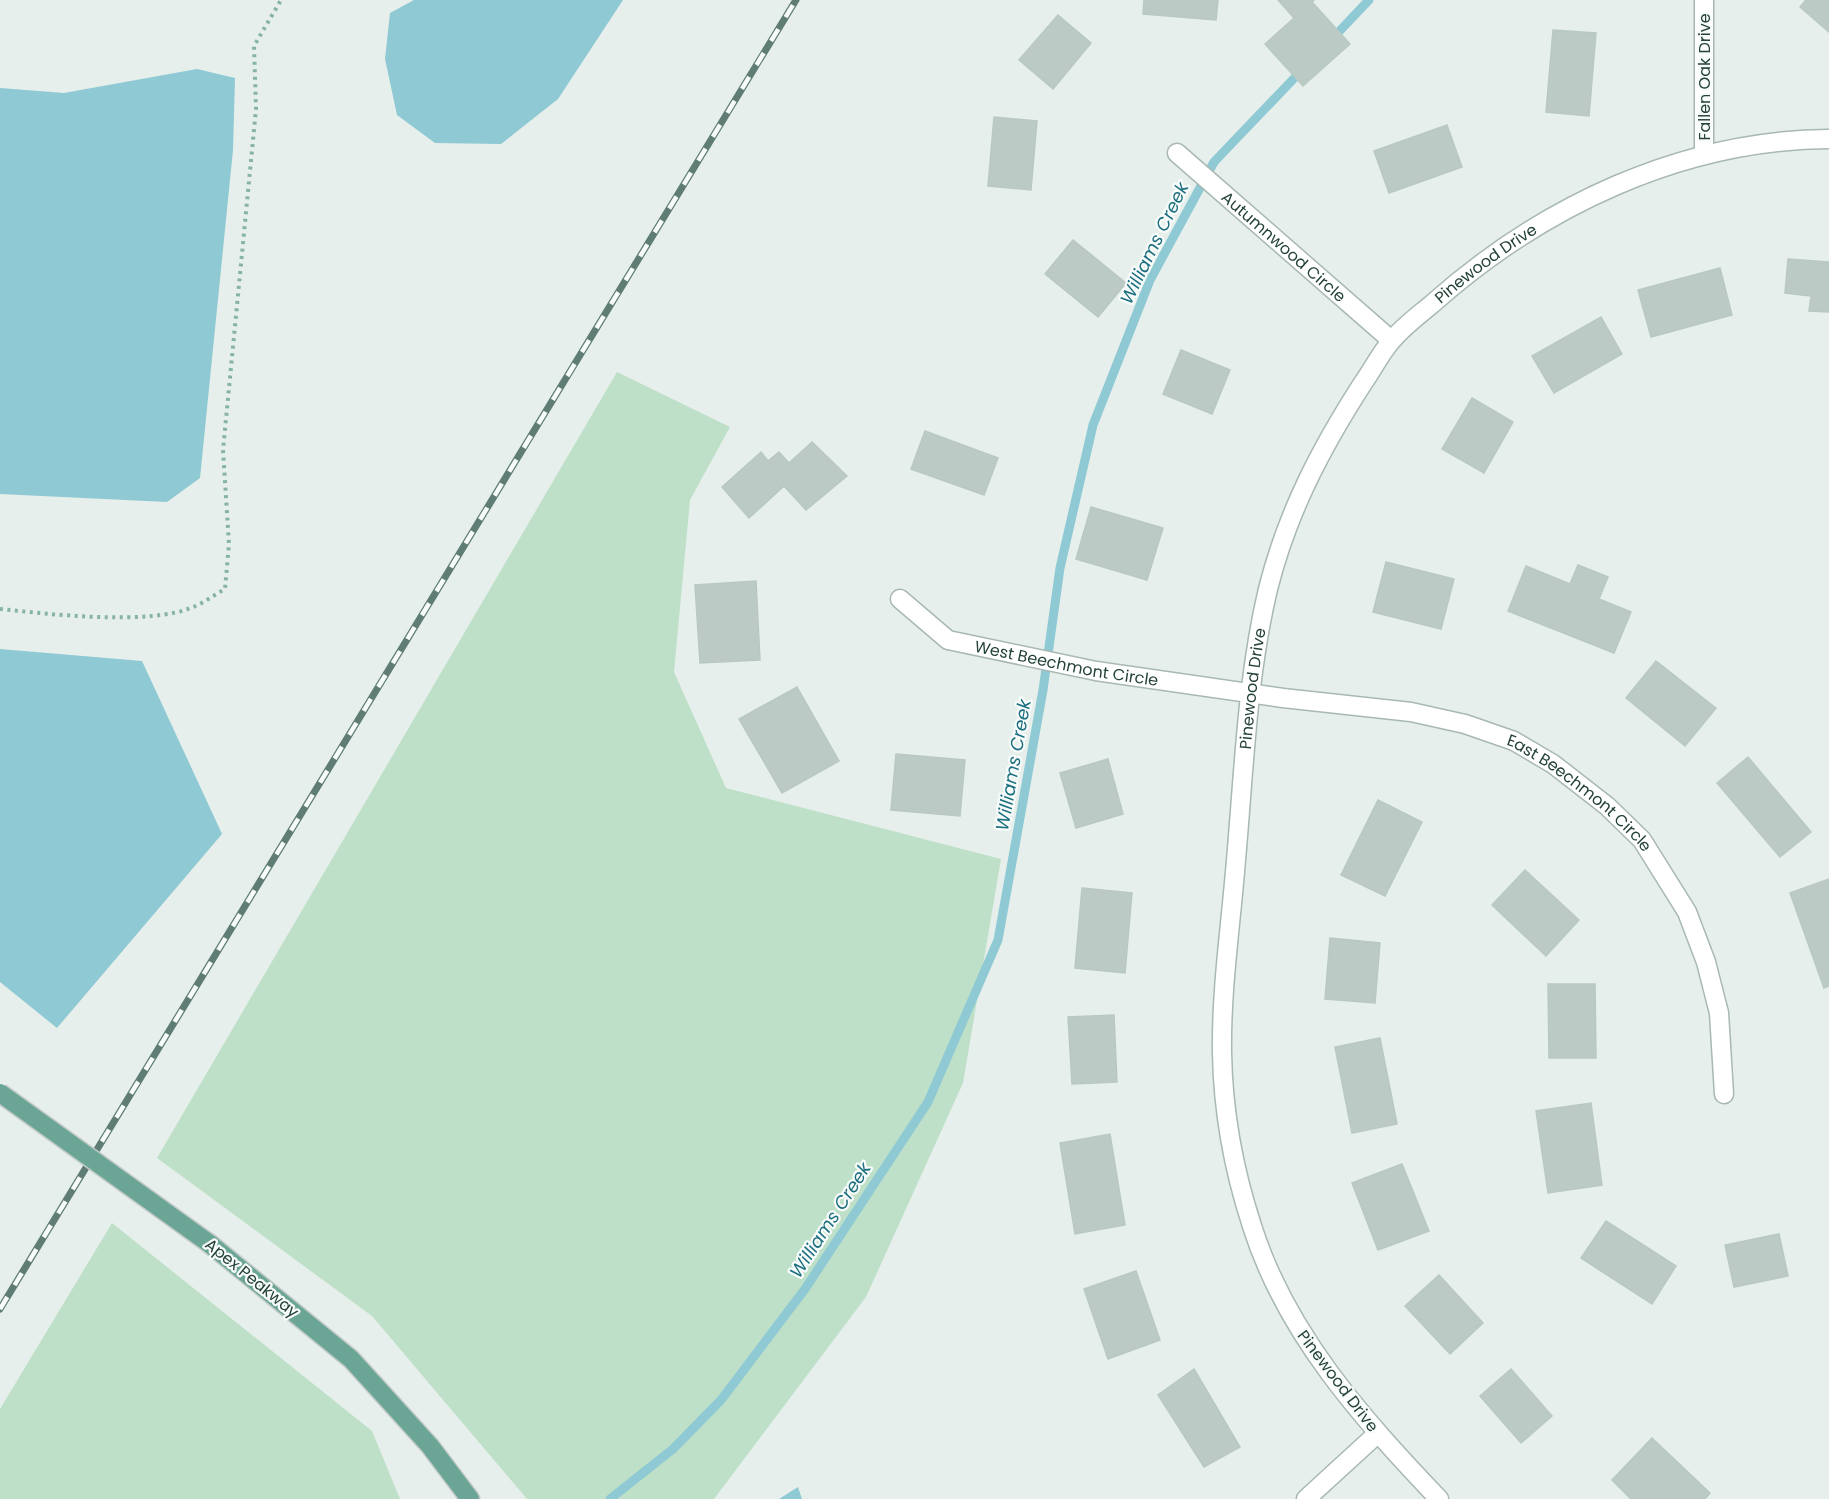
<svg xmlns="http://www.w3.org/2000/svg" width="1829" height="1499" viewBox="0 0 1829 1499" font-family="Poppins,sans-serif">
  <rect width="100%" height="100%" fill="#e6efeb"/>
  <g fill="#bfe0c8">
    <path d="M 617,372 L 730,427 L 690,500 L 674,672 L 726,788 L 1001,859 L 963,1083 L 866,1297 L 714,1499 L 527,1499 L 372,1316 L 157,1158 Z"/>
    <path d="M 112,1223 L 372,1431 L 400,1499 L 0,1499 L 0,1409 Z"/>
  </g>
  <g fill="#8ec9d4">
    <path d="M 414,0 L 623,0 L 558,99 L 501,144 L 435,143 L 397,115 L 385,59 L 390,13 Z"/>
    <path d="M 197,69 L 235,78 L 233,150 L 200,478 L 167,502 L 0,494 L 0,88 L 64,93 Z"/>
    <path d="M 0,649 L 142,661 L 222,834 L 57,1028 L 0,982 Z"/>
    <path d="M 798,1487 L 802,1499 L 779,1499 Z"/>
  </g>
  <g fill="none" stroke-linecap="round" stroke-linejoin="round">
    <g stroke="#8ec9d4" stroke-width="9">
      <path d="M 1332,39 L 1369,0"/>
      <path d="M 610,1499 L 673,1449 L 721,1400 L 805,1289 L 928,1102 L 998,940 L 1043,690 L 1060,568 L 1093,425 L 1150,280 L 1214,162 L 1302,70"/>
    </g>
  </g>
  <g fill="#bbcac4" stroke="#b8c9c2" stroke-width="1.5">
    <path d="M 1144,0 L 1218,0 L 1216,20 L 1143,14 Z"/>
    <path d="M 1278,0 L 1314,0 L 1312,2 L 1350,44 L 1303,86 L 1265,44 L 1294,18 Z"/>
    <path d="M 1806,0 L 1829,0 L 1829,32 L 1800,7 Z"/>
    <path d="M 1058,15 L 1091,43 L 1053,89 L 1019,60 Z"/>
    <path d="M 1553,30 L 1596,33 L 1589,116 L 1546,112 Z"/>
    <path d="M 994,117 L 1037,121 L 1031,190 L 988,186 Z"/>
    <path d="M 1447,125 L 1462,167 L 1389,193 L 1374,151 Z"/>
    <path d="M 1073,240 L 1126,283 L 1098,317 L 1045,274 Z"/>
    <path d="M 1788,259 L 1829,262 L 1829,312 L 1809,311 L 1811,296 L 1785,293 Z"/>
    <path d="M 1720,268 L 1732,315 L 1651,337 L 1638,290 Z"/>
    <path d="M 1601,317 L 1622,354 L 1554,393 L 1532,356 Z"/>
    <path d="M 1181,350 L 1230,370 L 1212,414 L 1163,394 Z"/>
    <path d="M 1472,398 L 1513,422 L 1484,473 L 1442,449 Z"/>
    <path d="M 925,431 L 998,458 L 984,495 L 911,469 Z"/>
    <path d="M 812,442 L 847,476 L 806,510 L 784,486 L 749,518 L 722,487 L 761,452 L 768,461 L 779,452 L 789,463 Z"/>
    <path d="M 1091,507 L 1163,528 L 1147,580 L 1076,559 Z"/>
    <path d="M 1386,562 L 1454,579 L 1441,629 L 1373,612 Z"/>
    <path d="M 1578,565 L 1608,577 L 1599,599 L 1631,612 L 1614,653 L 1508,611 L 1526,566 L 1570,584 Z"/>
    <path d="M 756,581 L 760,660 L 700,663 L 695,585 Z"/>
    <path d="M 1656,661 L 1716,708 L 1685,746 L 1626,698 Z"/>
    <path d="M 797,687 L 839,761 L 782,793 L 739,719 Z"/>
    <path d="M 896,754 L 965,760 L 960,816 L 891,810 Z"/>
    <path d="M 1748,757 L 1811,832 L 1780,857 L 1717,783 Z"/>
    <path d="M 1108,759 L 1123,814 L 1076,828 L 1060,773 Z"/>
    <path d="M 1378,800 L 1422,822 L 1385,896 L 1341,875 Z"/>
    <path d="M 1525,870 L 1579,920 L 1546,956 L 1492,905 Z"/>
    <path d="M 1829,879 L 1829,986 L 1824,988 L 1790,893 Z"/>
    <path d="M 1082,888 L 1132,893 L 1125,973 L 1075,968 Z"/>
    <path d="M 1330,938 L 1380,943 L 1375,1003 L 1325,999 Z"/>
    <path d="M 1548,984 L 1595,984 L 1596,1058 L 1549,1058 Z"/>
    <path d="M 1114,1015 L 1117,1082 L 1072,1084 L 1068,1017 Z"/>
    <path d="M 1380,1038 L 1397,1124 L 1352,1133 L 1335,1047 Z"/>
    <path d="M 1591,1103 L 1602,1185 L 1548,1193 L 1536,1111 Z"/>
    <path d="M 1110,1134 L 1125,1225 L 1075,1234 L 1060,1143 Z"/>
    <path d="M 1402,1164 L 1429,1231 L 1378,1250 L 1352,1183 Z"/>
    <path d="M 1606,1221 L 1676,1266 L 1652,1304 L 1581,1258 Z"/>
    <path d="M 1779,1234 L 1788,1276 L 1734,1287 L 1725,1245 Z"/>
    <path d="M 1136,1271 L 1160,1340 L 1108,1359 L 1084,1289 Z"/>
    <path d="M 1439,1275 L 1483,1323 L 1450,1354 L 1405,1306 Z"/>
    <path d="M 1194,1369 L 1240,1447 L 1204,1467 L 1158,1395 Z"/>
    <path d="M 1511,1369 L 1552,1416 L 1521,1443 L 1480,1396 Z"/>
    <path d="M 1652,1438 L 1710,1493 L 1705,1499 L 1631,1499 L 1612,1480 Z"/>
  </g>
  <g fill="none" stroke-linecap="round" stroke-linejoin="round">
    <defs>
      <g id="minor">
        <path d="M 1704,0 L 1704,153"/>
        <path id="s1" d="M 1177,153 L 1391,340"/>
        <path id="s2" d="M 900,599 L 948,640 L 1096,671 L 1283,698 L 1411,712 L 1465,724 L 1514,741 L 1553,764 L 1607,806 L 1642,840 L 1687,912 L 1706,962 L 1719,1013 L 1724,1094"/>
        <path d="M 1306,1499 L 1377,1434"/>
        <path id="s3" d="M 1439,1499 C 1362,1418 1286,1334 1252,1226 C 1234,1171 1223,1110 1222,1053 C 1221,989 1231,924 1236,860 C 1244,770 1247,677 1268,589 C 1287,513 1321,448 1363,383 C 1373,369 1381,352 1393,339 C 1404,326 1419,315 1432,304 C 1541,207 1681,140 1829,139"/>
      </g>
      <path id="major" d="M 210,1244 L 351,1359 L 430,1446 L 470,1499"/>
    </defs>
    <use href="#minor" stroke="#a8b8b2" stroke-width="21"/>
    <use href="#major" stroke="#c2cac8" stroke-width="21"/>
    <path stroke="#86b3a5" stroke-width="4" stroke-dasharray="3 4.5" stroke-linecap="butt" d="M 0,609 C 48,614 150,626 193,607 C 204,603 214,595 225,589 L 229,544 L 223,450 L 256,109 L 254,46 L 281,0"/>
    <use href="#minor" stroke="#fff" stroke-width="18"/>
    <use href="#major" stroke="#6aa596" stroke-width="18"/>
    <defs>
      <path id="rail" d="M 0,1309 L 796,0"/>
    </defs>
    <use href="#rail" stroke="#5f7d75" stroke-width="7"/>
    <use href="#rail" stroke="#f7fbf9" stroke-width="4.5" stroke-dasharray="14" stroke-linecap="butt"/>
    <defs>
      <path id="major-bridge" d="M 0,1093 L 210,1244"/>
    </defs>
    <use href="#major-bridge" stroke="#c2cac8" stroke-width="21" stroke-linecap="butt"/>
    <use href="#major-bridge" stroke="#6aa596" stroke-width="18"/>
  </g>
  <g text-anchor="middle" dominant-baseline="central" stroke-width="4.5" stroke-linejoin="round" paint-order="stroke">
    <g font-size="16" fill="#24423a" stroke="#f7fbf9">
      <text transform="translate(1704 77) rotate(-90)">Fallen Oak Drive</text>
      <text stroke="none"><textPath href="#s1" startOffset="142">Autumnwood Circle</textPath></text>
      <text stroke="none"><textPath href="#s3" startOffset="1378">Pinewood Drive</textPath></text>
      <text stroke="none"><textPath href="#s2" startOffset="184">West Beechmont Circle</textPath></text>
      <text stroke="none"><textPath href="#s3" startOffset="876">Pinewood Drive</textPath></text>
      <text stroke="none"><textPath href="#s2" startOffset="723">East Beechmont Circle</textPath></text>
      <text transform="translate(252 1278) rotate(39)">Apex Peakway</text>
      <text transform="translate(1338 1381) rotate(53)">Pinewood Drive</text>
    </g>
    <g font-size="18" font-style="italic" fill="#1c6f80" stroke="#f7fbf9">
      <text transform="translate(1154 243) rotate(-64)">Williams Creek</text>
      <text transform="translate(1013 765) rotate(-80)">Williams Creek</text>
      <text transform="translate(830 1220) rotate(-57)">Williams Creek</text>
    </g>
  </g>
</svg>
